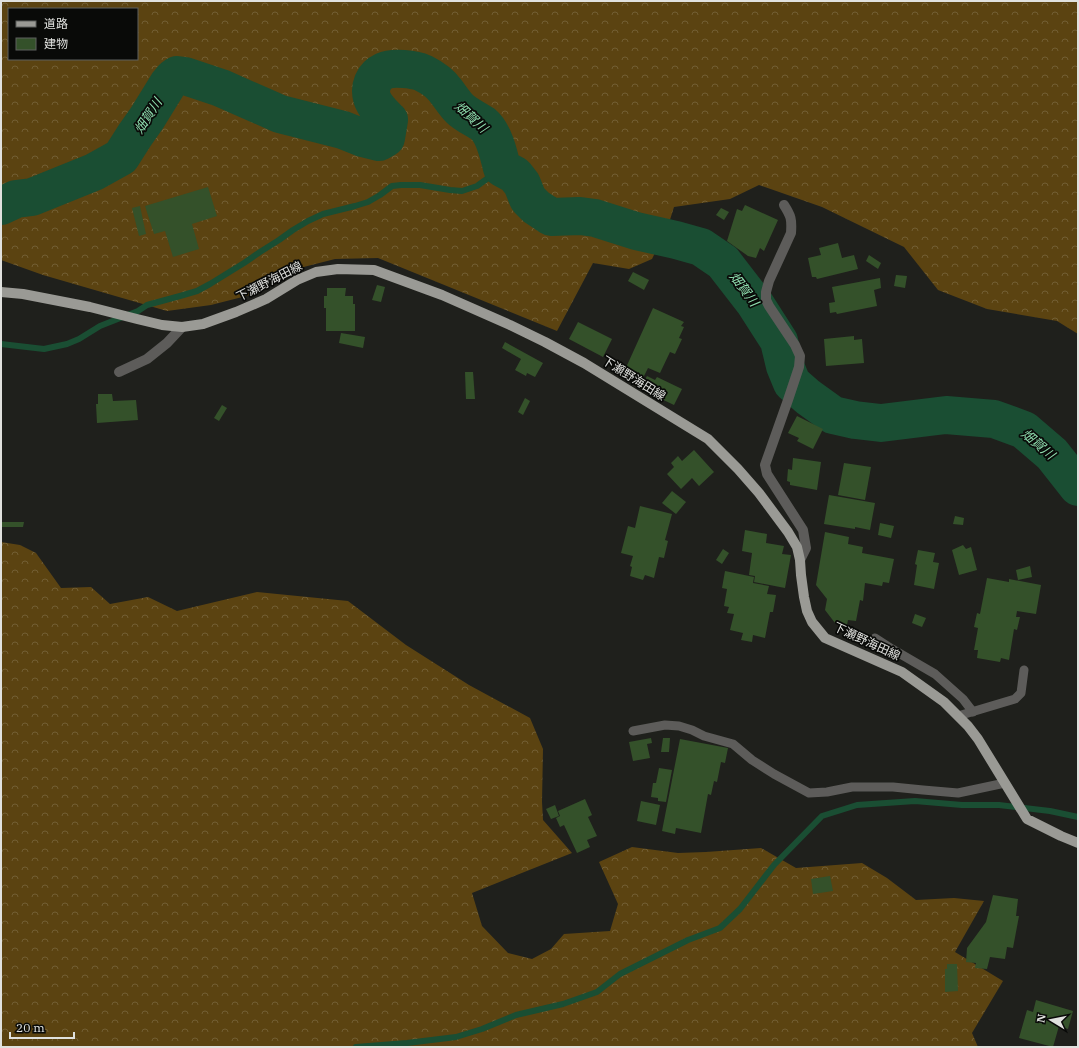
<svg xmlns="http://www.w3.org/2000/svg" width="1079" height="1048" viewBox="0 0 1079 1048" font-family="'IBM Plex Serif','Noto Sans JP',serif">
  <defs>
    <pattern id="forest-crowns" width="20" height="18" patternUnits="userSpaceOnUse"><rect width="20" height="18" fill="#5b4311"/><path d="M2 6a3 3 0 1 1 6 0M12 15a3 3 0 1 1 6 0" fill="none" stroke="#725e33"/></pattern>
  </defs>
  <rect width="100%" height="100%" fill="#1f201c"/>
  <g fill="url(#forest-crowns)" fill-rule="evenodd">
    <path d="M 1,1 L 1078,1 L 1078,334 L 1057,321 L 987,309 L 938,290 L 904,247 L 822,207 L 759,185 L 730,199 L 674,207 L 668,226 L 652,259 L 629,269 L 593,263 L 557,331 L 378,258 L 335,259 L 284,272 L 254,294 L 211,305 L 167,311 L 43,275 L 1,260 ZM 9,9 L 137,9 L 137,59 L 9,59 Z"/>
    <path d="M 1,542 L 20,545 L 36,553 L 61,588 L 91,587 L 110,604 L 148,597 L 177,611 L 257,592 L 348,601 L 406,645 L 469,685 L 530,718 L 543,749 L 542,802 L 543,820 L 572,853 L 472,893 L 482,926 L 508,953 L 532,959 L 551,949 L 564,934 L 610,931 L 618,904 L 599,862 L 632,847 L 678,853 L 706,852 L 761,848 L 796,868 L 862,863 L 887,878 L 916,900 L 954,898 L 984,901 L 955,952 L 1003,981 L 972,1033 L 978,1047 L 1,1047 Z"/>
  </g>
  <g fill="none" stroke-linecap="round" stroke-linejoin="round">
    <g stroke="#1a4e33" stroke-width="6">
      <path d="M 1,344 L 44,349 L 67,344 L 79,339 L 100,326 L 138,311 L 147,305 L 180,296 L 197,291 L 210,284 L 244,263 L 260,252 L 279,240 L 293,230 L 308,221 L 323,214 L 355,206 L 368,202 L 380,195 L 392,186 L 401,185 L 420,185 L 450,190 L 462,191 L 477,186 L 502,168"/>
      <path d="M 356,1047 L 407,1043 L 456,1037 L 482,1029 L 516,1015 L 563,1004 L 597,992 L 620,974 L 688,940 L 720,928 L 740,909 L 774,865 L 822,816 L 857,805 L 915,801 L 962,805 L 999,805 L 1050,811 L 1078,817"/>
    </g>
    <path stroke="#1a4e33" stroke-width="38" d="M 1,206 L 16,199 L 32,197 L 94,172 L 121,157 L 135,135 L 147,118 L 168,84 L 173,78 L 177,75 L 185,76 L 221,88 L 280,114 L 343,130 L 363,138 L 379,142 L 386,138 L 389,120 C 383,114 375,107 372,98 C 369,87 373,76 384,71 C 393,67 414,69 423,73 C 431,77 440,83 445,90 C 450,96 454,103 460,109 C 466,115 476,119 483,124 C 494,133 499,155 502,168 L 515,175 L 522,184 L 528,199 L 536,207 L 551,217 L 580,216 L 595,218 L 636,231 L 676,240 L 701,247 L 723,262 L 754,302 L 779,341 L 785,366 L 792,383 L 808,397 L 833,415 L 855,420 L 881,423 L 946,415 L 994,419 L 1024,430 L 1052,454 L 1078,487"/>
  </g>
  <g fill="#34512a">
    <path d="M 208,187 L 217,216 L 192,224 L 199,249 L 173,257 L 165,231 L 154,234 L 145,206 Z"/>
    <path d="M 745,205 L 778,220 L 764,251 L 760,248 L 756,258 L 748,256 L 727,241 L 737,209 L 742,211 Z"/>
    <path d="M 140,206 L 146,234 L 139,236 L 132,208 Z"/>
    <path d="M 721,208 L 729,212 L 724,220 L 716,215 Z"/>
    <path d="M 838,243 L 842,258 L 854,255 L 858,269 L 817,279 L 816,277 L 812,277 L 808,258 L 821,255 L 819,248 Z"/>
    <path d="M 869,255 L 881,263 L 878,269 L 866,261 Z"/>
    <path d="M 633,272 L 649,280 L 644,290 L 628,281 Z"/>
    <path d="M 896,275 L 907,276 L 905,288 L 894,286 Z"/>
    <path d="M 880,278 L 881,288 L 874,290 L 877,306 L 837,314 L 836,312 L 830,313 L 829,303 L 835,302 L 832,287 Z"/>
    <path d="M 377,285 L 385,287 L 381,302 L 372,300 Z"/>
    <path d="M 327,288 L 346,288 L 345,296 L 353,296 L 353,304 L 355,304 L 355,331 L 326,331 L 326,308 L 324,308 L 324,296 L 327,296 Z"/>
    <path d="M 653,308 L 684,322 L 681,326 L 684,327 L 679,338 L 682,339 L 675,354 L 670,352 L 660,373 L 648,368 L 643,378 L 634,374 L 633,376 L 624,372 Z"/>
    <path d="M 578,322 L 612,339 L 603,357 L 569,339 Z"/>
    <path d="M 341,333 L 365,337 L 363,348 L 339,343 Z"/>
    <path d="M 854,336 L 854,340 L 862,339 L 864,363 L 826,366 L 824,339 Z"/>
    <path d="M 505,342 L 543,363 L 535,377 L 527,373 L 526,376 L 515,370 L 521,359 L 502,348 Z"/>
    <path d="M 465,372 L 473,372 L 475,399 L 466,399 Z"/>
    <path d="M 647,376 L 655,380 L 657,377 L 682,389 L 674,405 L 651,394 L 653,390 L 642,385 Z"/>
    <path d="M 98,394 L 112,394 L 113,401 L 136,400 L 138,420 L 97,423 L 96,404 L 98,404 Z"/>
    <path d="M 525,398 L 530,401 L 523,415 L 518,412 Z"/>
    <path d="M 222,405 L 227,408 L 219,421 L 214,418 Z"/>
    <path d="M 797,416 L 823,429 L 813,449 L 797,441 L 799,438 L 788,433 Z"/>
    <path d="M 694,450 L 714,472 L 699,486 L 692,478 L 681,489 L 667,474 L 674,467 L 671,463 L 678,456 L 682,461 Z"/>
    <path d="M 793,458 L 821,462 L 817,490 L 790,485 L 790,482 L 787,481 L 788,469 L 792,470 Z"/>
    <path d="M 844,463 L 871,467 L 865,500 L 838,495 Z"/>
    <path d="M 672,491 L 686,502 L 676,514 L 662,503 Z"/>
    <path d="M 829,495 L 875,503 L 870,530 L 855,527 L 855,529 L 824,524 Z"/>
    <path d="M 640,506 L 672,514 L 665,540 L 668,541 L 664,558 L 659,557 L 654,578 L 645,575 L 643,580 L 630,576 L 632,567 L 630,566 L 633,556 L 621,553 L 628,526 L 635,528 Z"/>
    <path d="M 955,516 L 964,518 L 963,525 L 953,524 Z"/>
    <path d="M 1,522 L 24,522 L 23,527 L 1,527 Z"/>
    <path d="M 880,523 L 894,526 L 891,538 L 878,535 Z"/>
    <path d="M 745,530 L 767,534 L 766,543 L 784,546 L 782,554 L 791,555 L 785,588 L 754,582 L 755,576 L 749,575 L 752,553 L 742,551 Z"/>
    <path d="M 825,532 L 849,537 L 848,544 L 863,547 L 862,553 L 894,559 L 889,583 L 883,582 L 882,586 L 865,583 L 863,601 L 860,600 L 856,621 L 848,620 L 847,625 L 835,623 L 825,610 L 827,599 L 816,585 Z"/>
    <path d="M 963,545 L 966,549 L 971,547 L 977,570 L 959,575 L 952,550 Z"/>
    <path d="M 723,549 L 729,553 L 722,564 L 716,560 Z"/>
    <path d="M 918,550 L 935,553 L 933,562 L 939,563 L 934,589 L 914,585 L 917,565 L 915,564 Z"/>
    <path d="M 1030,566 L 1032,577 L 1018,580 L 1016,570 Z"/>
    <path d="M 725,571 L 754,577 L 753,583 L 769,586 L 767,594 L 776,595 L 773,612 L 770,612 L 765,638 L 753,635 L 752,642 L 741,640 L 743,633 L 730,630 L 734,614 L 727,613 L 729,607 L 724,606 L 727,589 L 722,588 Z"/>
    <path d="M 987,578 L 1009,582 L 1009,579 L 1041,585 L 1036,614 L 1017,611 L 1016,617 L 1020,617 L 1017,630 L 1014,629 L 1009,660 L 1001,658 L 1000,662 L 977,658 L 978,650 L 974,650 L 978,628 L 974,627 L 977,613 L 980,614 Z"/>
    <path d="M 915,614 L 926,618 L 922,627 L 912,623 Z"/>
    <path d="M 651,738 L 652,743 L 647,744 L 650,758 L 633,761 L 629,742 Z"/>
    <path d="M 663,738 L 670,738 L 669,752 L 661,752 Z"/>
    <path d="M 680,739 L 728,748 L 725,763 L 721,762 L 717,782 L 714,781 L 711,795 L 708,794 L 701,833 L 676,828 L 675,834 L 662,831 Z"/>
    <path d="M 659,768 L 672,770 L 666,802 L 658,801 L 658,798 L 651,797 L 653,783 L 656,783 Z"/>
    <path d="M 585,799 L 592,815 L 588,817 L 597,836 L 587,840 L 590,847 L 577,853 L 564,825 L 560,827 L 556,818 L 560,816 L 558,811 Z"/>
    <path d="M 641,801 L 660,805 L 656,825 L 637,821 Z"/>
    <path d="M 555,805 L 559,816 L 551,819 L 546,809 Z"/>
    <path d="M 830,876 L 833,891 L 813,894 L 811,879 Z"/>
    <path d="M 993,895 L 1018,899 L 1016,916 L 1019,916 L 1013,948 L 1007,947 L 1005,959 L 990,957 L 987,969 L 975,968 L 976,963 L 966,962 L 967,948 L 986,922 Z"/>
    <path d="M 947,964 L 957,964 L 958,991 L 945,992 L 945,969 L 947,969 Z"/>
    <path d="M 1036,1000 L 1073,1011 L 1068,1029 L 1059,1026 L 1053,1047 L 1019,1038 L 1027,1010 L 1033,1012 Z"/>
  </g>
  <g fill="none" stroke-linecap="round" stroke-linejoin="round">
    <g stroke="#5d5c5a" stroke-width="9">
      <path d="M 875,638 L 892,649 L 935,674 L 963,699 L 973,712"/>
      <path d="M 958,716 L 1015,699 L 1021,693 L 1024,670"/>
      <path d="M 633,731 L 665,725 L 679,726 L 692,730 L 704,736 L 733,744 L 752,760 L 774,774 L 809,793 L 827,792 L 852,787 L 893,787 L 923,790 L 958,793 L 1005,783"/>
    </g>
    <g stroke="#5d5c5a" stroke-width="10">
      <path d="M 784,205 C 791,216 792,219 791,233 L 769,281 L 766,292 L 766,300 L 769,306 L 795,345 L 800,356 L 799,367 L 788,400 L 765,465 L 767,474 L 803,530 L 806,548 L 800,560"/>
      <path d="M 119,372 L 147,359 L 167,343 L 182,327"/>
    </g>
    <path stroke="#9a9a95" stroke-width="10" d="M 1,292 L 23,294 L 90,307 L 137,319 L 162,325 L 182,327 L 203,324 L 236,312 L 266,299 L 297,280 L 316,272 L 338,269 L 374,270 L 442,295 L 510,325 L 545,342 L 584,363 L 708,439 L 738,469 L 759,493 L 788,532 L 797,547 L 800,560 L 801,575 L 804,597 L 807,611 L 812,622 L 825,638 L 902,672 L 944,702 L 968,726 L 978,739 L 1027,819 L 1061,836 L 1078,843"/>
  </g>
  <g text-anchor="middle" dominant-baseline="central" stroke-width="3.5" stroke-linejoin="round" paint-order="stroke">
    <g font-size="12" fill="#e0e1de" stroke="#090a08">
      <text transform="translate(269 281) rotate(-27)">下瀬野海田線</text>
      <text transform="translate(634 378) rotate(32)">下瀬野海田線</text>
      <text transform="translate(867 641) rotate(25)">下瀬野海田線</text>
    </g>
    <g font-size="13" font-style="italic" fill="#8fdeaf" stroke="#090a08">
      <text transform="translate(148 116) rotate(-57)">畑賀川</text>
      <text transform="translate(471 117) rotate(42)">畑賀川</text>
      <text transform="translate(744 289) rotate(53)">畑賀川</text>
      <text transform="translate(1038 444) rotate(40)">畑賀川</text>
    </g>
  </g>
  <rect width="1079" height="1048" fill="none" stroke="#e0e1de" stroke-width="4"/>
  <rect x="8" y="8" width="130" height="52" fill="#090a08" stroke="#5f605e"/>
  <rect x="16" y="21" width="20" height="6" fill="#9a9a95" stroke="#5f605e"/>
  <text x="44" y="28" font-size="12" fill="#e0e1de">道路</text>
  <rect x="16" y="38" width="20" height="12" fill="#34512a" stroke="#5f605e"/>
  <text x="44" y="48" font-size="12" fill="#e0e1de">建物</text>
  <g transform="translate(1051 1020) rotate(280)" stroke="#090a08" stroke-width="3" paint-order="stroke">
  <path d="M0-3L7 15L0 10L-7 15Z" fill="#e0e1de"/>
  <text y="-6" font-size="11" font-weight="bold" text-anchor="middle" fill="#e0e1de">N</text>
  </g>
  <path d="M10 1032v6h64v-6" fill="none" stroke="#e0e1de" stroke-width="2"/>
  <text x="16" y="1032" font-size="12" fill="#e0e1de" stroke="#090a08" stroke-width="3" paint-order="stroke">20 m</text>
</svg>
